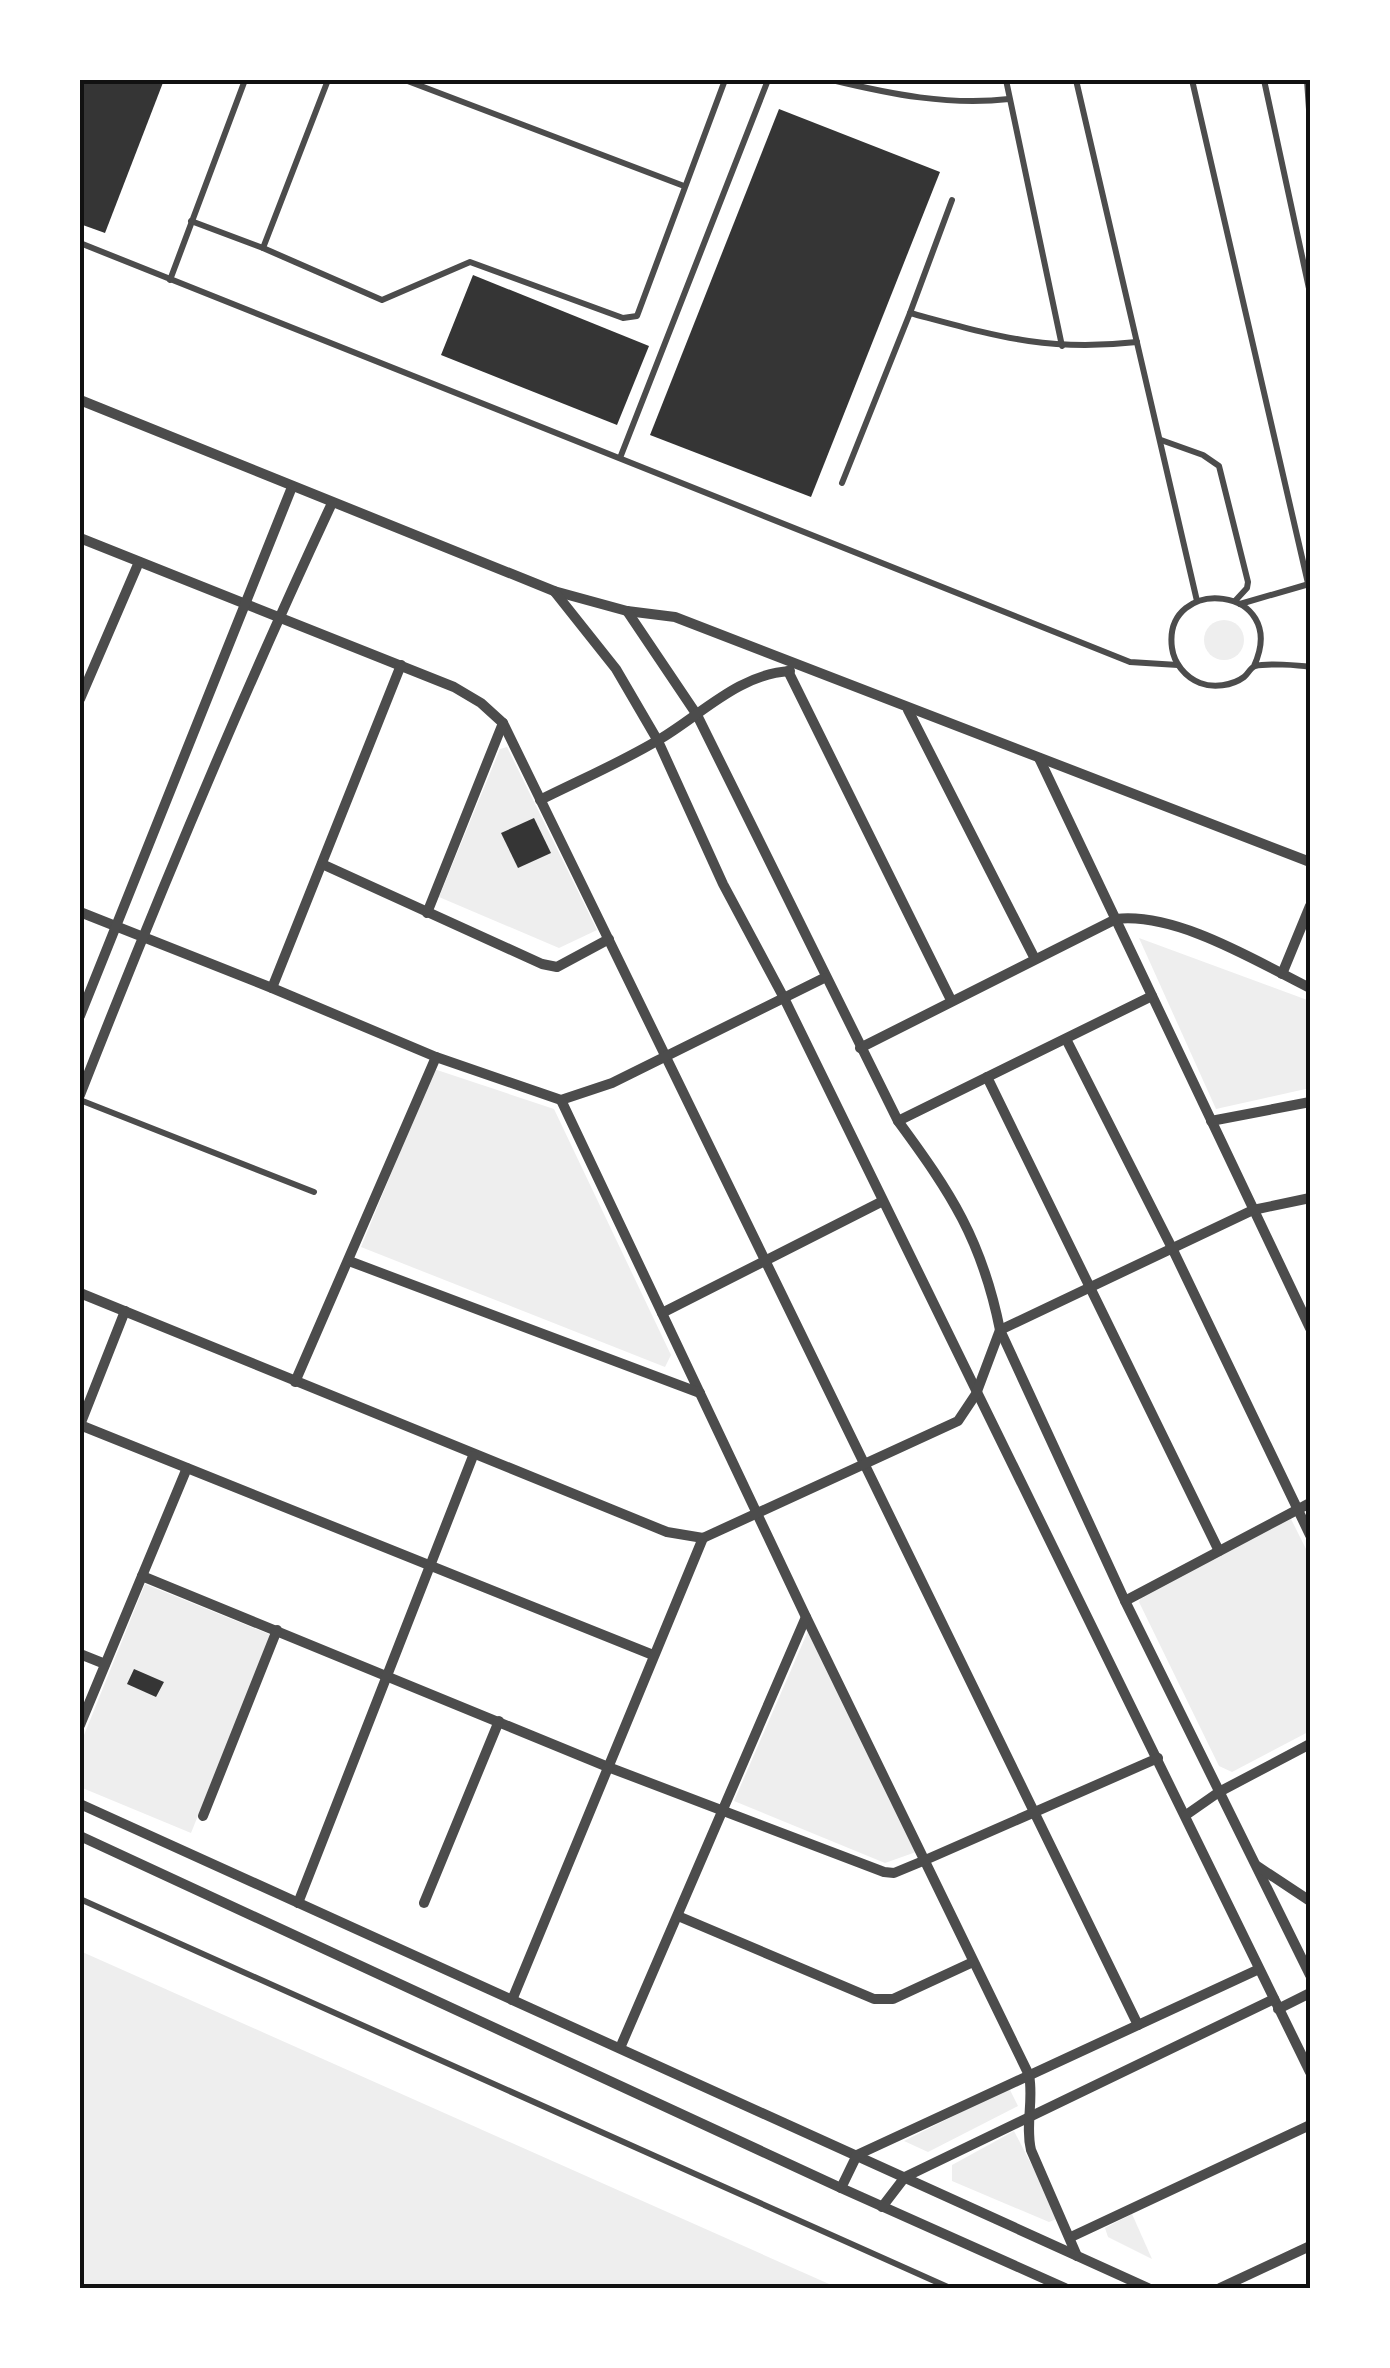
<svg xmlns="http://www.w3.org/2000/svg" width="1390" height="2368" viewBox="0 0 1390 2368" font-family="'PT Sans Narrow',sans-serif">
  <rect width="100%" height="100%" fill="#fff"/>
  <g fill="#eee">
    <circle cx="1224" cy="640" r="20"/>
    <path d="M 507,747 L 597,930 L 559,948 L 439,897 L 500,749 Z"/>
    <path d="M 1139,938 L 1310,1001 L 1310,1088 L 1216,1109 Z"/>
    <path d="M 434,1069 L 554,1109 L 671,1355 L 665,1367 L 361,1247 Z"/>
    <path d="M 1291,1519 L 1310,1557 L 1310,1731 L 1232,1772 L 1219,1766 L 1139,1602 L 1143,1593 Z"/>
    <path d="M 145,1584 L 271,1635 L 191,1833 L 80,1787 L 80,1745 Z"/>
    <path d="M 808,1631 L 916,1852 L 885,1863 L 734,1801 Z"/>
    <path d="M 80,1951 L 838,2288 L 80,2288 Z"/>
    <path d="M 1009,2088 L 1018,2106 L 928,2152 L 904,2141 Z"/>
    <path d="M 1014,2131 L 1059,2218 L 1049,2222 L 952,2181 L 952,2165 Z"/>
    <path d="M 1132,2214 L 1152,2259 L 1108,2237 L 1105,2228 Z"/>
  </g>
  <g fill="#353535">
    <path d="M 80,80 L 164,80 L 105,233 L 80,224 Z"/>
    <path d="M 779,109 L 940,172 L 811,497 L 650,435 Z"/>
    <path d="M 473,275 L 649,346 L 617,425 L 441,355 Z"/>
    <path d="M 534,818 L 551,853 L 518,868 L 501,833 Z"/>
    <path d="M 134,1669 L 164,1682 L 156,1697 L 127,1684 Z"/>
  </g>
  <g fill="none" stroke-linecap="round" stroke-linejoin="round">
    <g stroke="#4c4c4c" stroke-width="6">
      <path d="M 328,80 L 263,248 L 382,300 L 470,262 L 623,318 L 637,316 L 725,80"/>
      <path d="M 405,80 L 684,186"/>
      <path d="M 832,80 C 890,94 949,106 1009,99"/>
      <path d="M 1006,80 L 1062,346"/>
      <path d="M 1076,80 L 1197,601"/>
      <path d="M 1192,80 L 1310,592"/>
      <path d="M 1264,80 L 1310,293"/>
      <path d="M 1307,80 L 1310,124"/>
      <path d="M 191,221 L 263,248"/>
      <path d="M 80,243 L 1130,662 L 1178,665"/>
      <path d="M 170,280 L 245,80"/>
      <path d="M 910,313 L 952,200"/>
      <path d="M 1161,440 L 1203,455 L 1219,466 L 1248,582 L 1247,588 L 1235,601"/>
      <path d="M 620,458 L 768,80"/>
      <path d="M 842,483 L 910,313 C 996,336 1046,352 1137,342"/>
      <path d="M 1240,604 L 1309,584"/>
      <path d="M 1254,666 C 1291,585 1162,574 1172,648 C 1174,663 1185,677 1200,683 C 1213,688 1232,686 1244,677 C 1248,674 1250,668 1255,666 C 1266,663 1299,665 1310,667"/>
      <path d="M 80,1100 L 314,1192"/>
      <path d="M 80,1899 L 950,2288"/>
    </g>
    <g stroke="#4c4c4c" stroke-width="10">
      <path d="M 80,400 L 554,591 L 627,611 L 675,617 L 1310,862"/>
      <path d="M 80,538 L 454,687 L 481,703 L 503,723 L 1138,2025"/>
      <path d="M 554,591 L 616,669 L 658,741 L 723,884 L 784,998 L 1310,2072"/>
      <path d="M 627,611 L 697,715 L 898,1121 C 951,1193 982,1240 1000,1330 L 1125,1601 L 1310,1975"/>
      <path d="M 788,671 L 951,1000"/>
      <path d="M 80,699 L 139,562"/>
      <path d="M 908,710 L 1035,959"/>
      <path d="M 1039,758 L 1310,1328"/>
      <path d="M 540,800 C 580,780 622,762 660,739 C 702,714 739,674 790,671"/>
      <path d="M 322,864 L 542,964 L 557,967 L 609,939"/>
      <path d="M 80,912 L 272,988 L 436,1057 L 561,1100 L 612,1083 L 824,978"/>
      <path d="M 427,913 L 503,723"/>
      <path d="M 1282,974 L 1310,906"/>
      <path d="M 272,988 L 401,665"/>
      <path d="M 80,1016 L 292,487"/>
      <path d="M 1066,1039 L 1173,1250 L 1310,1535"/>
      <path d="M 860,1048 L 1116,919 C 1176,912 1256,961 1310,988"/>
      <path d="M 987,1077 L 1219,1551"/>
      <path d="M 80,1095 C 158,896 241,698 332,503"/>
      <path d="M 561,1100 L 806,1617 L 1029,2075 C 1034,2100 1025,2125 1031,2150 L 1077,2256"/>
      <path d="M 898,1121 L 1152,996"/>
      <path d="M 1211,1121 L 1310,1102"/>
      <path d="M 349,1261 L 700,1393"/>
      <path d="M 80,1293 L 667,1532 L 703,1538 L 958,1421 L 976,1394 L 1000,1330 L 1253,1210 L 1310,1198"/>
      <path d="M 662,1313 L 881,1202"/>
      <path d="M 295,1382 L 436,1057"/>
      <path d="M 80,1425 L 653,1655"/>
      <path d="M 80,1425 L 125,1311"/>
      <path d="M 142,1576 L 608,1767 L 884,1872 L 894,1873 L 923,1861 L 1158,1758"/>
      <path d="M 1125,1601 L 1310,1503"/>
      <path d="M 80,1654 L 105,1664"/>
      <path d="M 80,1725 L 187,1468"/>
      <path d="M 80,1804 L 1148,2288"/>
      <path d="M 1186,1815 L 1219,1792 L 1310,1744"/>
      <path d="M 203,1816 L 277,1630"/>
      <path d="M 80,1836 L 841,2188 L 1065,2288"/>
      <path d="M 1257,1866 L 1310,1901"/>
      <path d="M 298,1903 L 473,1456"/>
      <path d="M 424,1903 L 499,1721"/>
      <path d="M 678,1916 L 874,1999 L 893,1999 L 973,1962"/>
      <path d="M 512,2000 L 703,1538"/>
      <path d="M 1278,2009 L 1310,1993"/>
      <path d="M 620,2048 L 806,1617"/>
      <path d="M 841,2188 L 857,2155 L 1257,1970"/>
      <path d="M 882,2207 L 905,2177 L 1274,1999"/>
      <path d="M 1071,2237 L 1310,2125"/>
      <path d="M 1220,2288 L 1310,2246"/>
    </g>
  </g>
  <rect width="1390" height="2368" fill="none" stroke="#ffffff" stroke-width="165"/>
  <rect x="82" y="82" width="1226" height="2204" fill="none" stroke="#111" stroke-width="4"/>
</svg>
